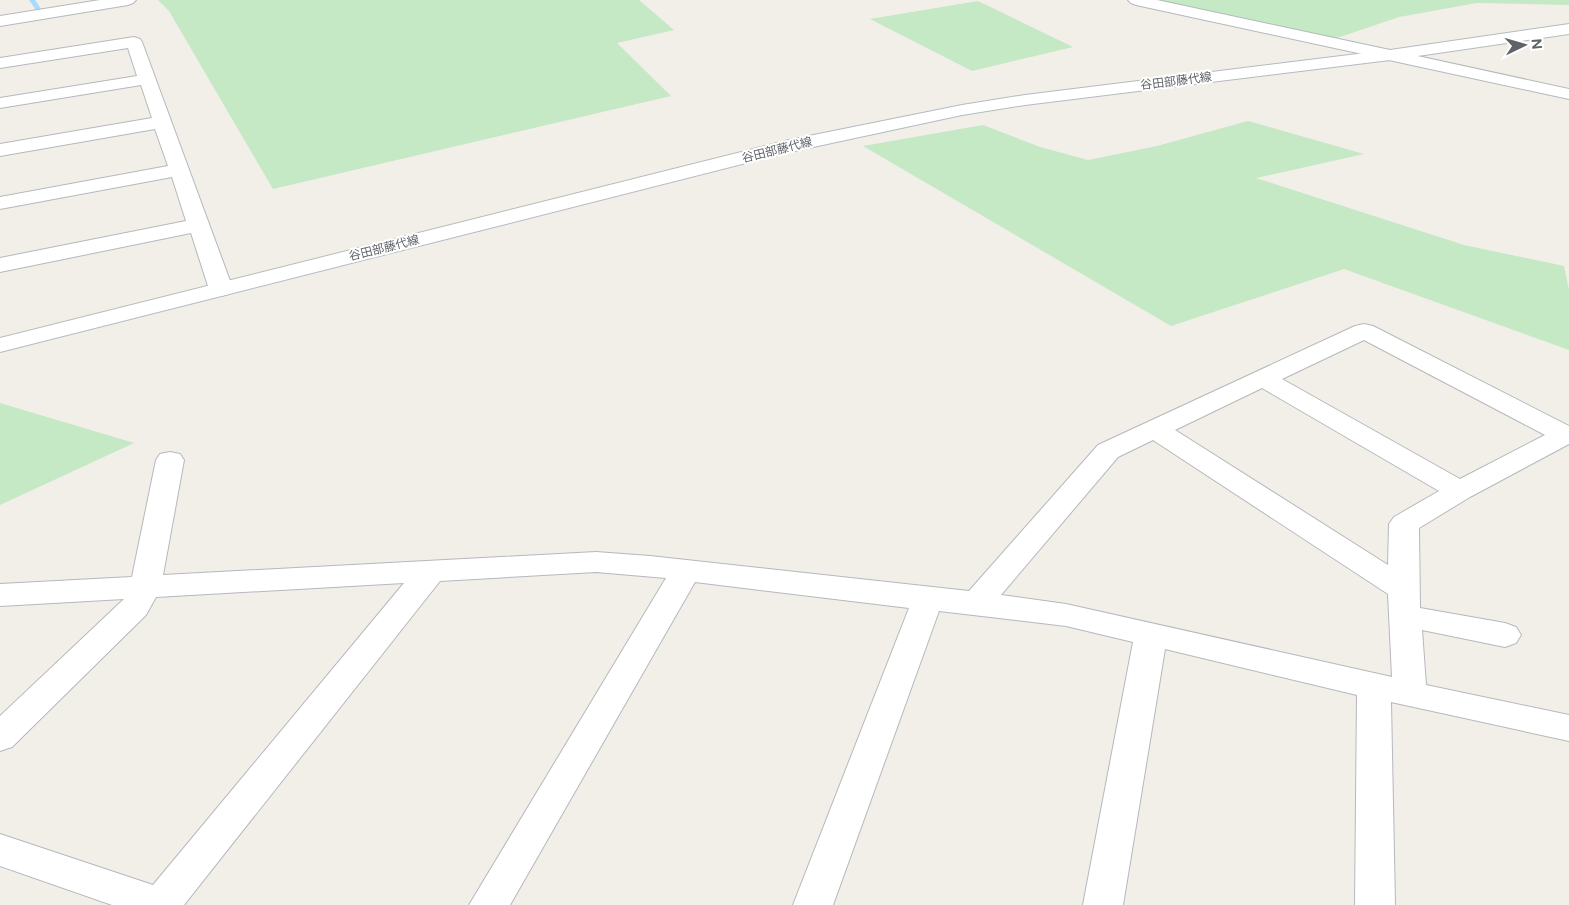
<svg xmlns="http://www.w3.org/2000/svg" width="1569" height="905" viewBox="0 0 1569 905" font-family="Figtree,'Noto Sans JP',sans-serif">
  <rect width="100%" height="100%" fill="#f1efe8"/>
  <g fill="#c5e8c5">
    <path d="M 158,0 L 639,0 L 674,30 L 617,43 L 671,96 L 273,189 L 169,11 Z"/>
    <path d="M 1155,0 L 1569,0 L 1569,5 L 1477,3 L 1399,17 L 1334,39 Z"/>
    <path d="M 978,1 L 1073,47 L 972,71 L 870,19 Z"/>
    <path d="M 1248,121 L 1364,154 L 1256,178 L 1464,245 L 1564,266 L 1569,290 L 1569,350 L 1344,269 L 1171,326 L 863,146 L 983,125 L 1040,147 L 1088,160 L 1157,146 Z"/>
    <path d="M 0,403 L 134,443 L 0,505 Z"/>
  </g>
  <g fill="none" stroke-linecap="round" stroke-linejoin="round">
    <path fill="#aadaff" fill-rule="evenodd" d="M 29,0 L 35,0 L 41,9 L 40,10 L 36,10 Z"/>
    <defs>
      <g id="minor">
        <path d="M 100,0 L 136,0 L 133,3 L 128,5 L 0,26 L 0,16 Z"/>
        <path d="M 1128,0 L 1157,0 L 1390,50 L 1396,51 L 1398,55 L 1396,59 L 1390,60 L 1136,5 L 1131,3 Z"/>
        <path d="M 134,37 L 140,39 L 142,42 L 233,289 L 229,294 L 221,296 L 213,294 L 209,289 L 191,233 L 0,272 L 0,258 L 186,221 L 172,177 L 0,209 L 0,197 L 168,166 L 155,129 L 0,156 L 0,144 L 152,118 L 141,85 L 0,108 L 0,98 L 137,76 L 128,48 L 0,68 L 0,58 Z"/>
        <path d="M 1364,324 L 1373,326 L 1569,426 L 1569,444 L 1470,497 L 1419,528 L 1420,608 L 1505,623 L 1516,627 L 1521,635 L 1516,643 L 1505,647 L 1422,630 L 1426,685 L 1569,715 L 1569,741 L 1391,702 L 1395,905 L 1355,905 L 1357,695 L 1165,649 L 1123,905 L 1083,905 L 1133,642 L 1066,626 L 939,611 L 833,905 L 793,905 L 909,608 L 695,582 L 510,905 L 469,905 L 666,578 L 596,572 L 440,581 L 184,905 L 112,905 L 0,866 L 0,834 L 153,885 L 404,583 L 156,597 L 146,615 L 12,747 L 0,751 L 0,716 L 124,599 L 0,606 L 0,584 L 132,577 L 156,460 L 160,454 L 170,452 L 180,454 L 184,460 L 163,575 L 596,552 L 650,556 L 969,591 L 1098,445 L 1355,326 ZM 1364,340 L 1545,435 L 1460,479 L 1282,379 ZM 1262,388 L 1439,491 L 1394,517 L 1389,524 L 1388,565 L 1175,430 ZM 1153,440 L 1388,594 L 1392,677 L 1066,604 L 1001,595 L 1118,457 Z"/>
      </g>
      <path id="tertiary" d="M 1390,50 L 1569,89 L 1569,99 L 1384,59 L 1382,55 L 1384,51 Z"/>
      <path id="secondary" d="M 1569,24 L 1569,34 L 1390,60 L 1025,105 L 962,115 L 790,152 L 0,352 L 0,338 L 789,140 L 962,105 L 1025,95 L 1390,50 Z"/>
    </defs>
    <use href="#minor" stroke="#b5b8bc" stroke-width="2"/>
    <use href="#tertiary" stroke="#b5b8bc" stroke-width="2"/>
    <use href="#secondary" stroke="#b6babf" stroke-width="2"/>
    <use href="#minor" fill="#fff" fill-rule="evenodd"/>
    <use href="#tertiary" fill="#fff" fill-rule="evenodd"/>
    <use href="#secondary" fill="#fff" fill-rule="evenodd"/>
  </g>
  <g text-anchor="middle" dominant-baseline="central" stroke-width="4" stroke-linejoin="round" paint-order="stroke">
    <g font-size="12" fill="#5f6368" stroke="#fff">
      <text transform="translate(1176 81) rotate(-7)">谷田部藤代線</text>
      <text transform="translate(777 150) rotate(-14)">谷田部藤代線</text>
      <text transform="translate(384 248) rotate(-14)">谷田部藤代線</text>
    </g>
  </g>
  <g transform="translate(1524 45) rotate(85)" stroke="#ffffff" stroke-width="4" paint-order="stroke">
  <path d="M0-4L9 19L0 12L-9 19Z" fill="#5f6368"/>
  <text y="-8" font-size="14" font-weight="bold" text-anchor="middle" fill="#5f6368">N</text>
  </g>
</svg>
